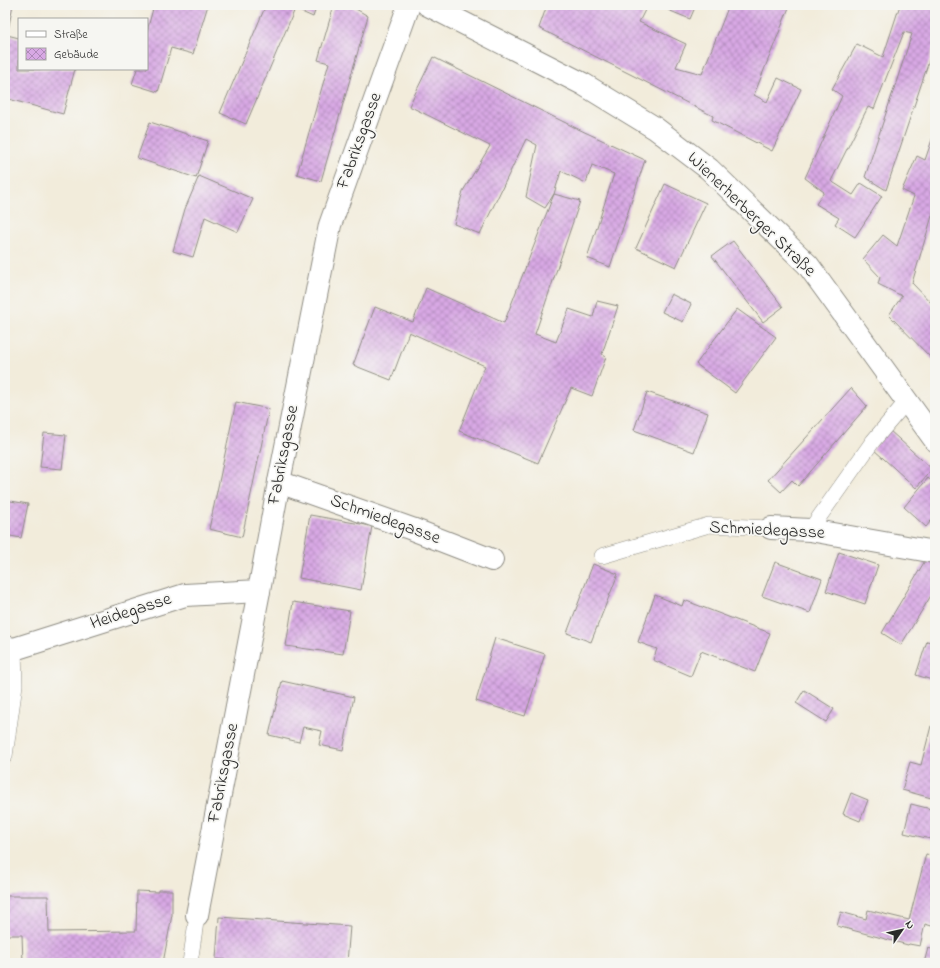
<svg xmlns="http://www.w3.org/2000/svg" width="940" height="968" viewBox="0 0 940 968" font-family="'Indie Flower',sans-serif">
  <defs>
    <pattern id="building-cross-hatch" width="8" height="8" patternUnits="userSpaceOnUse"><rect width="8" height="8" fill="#d8a8e4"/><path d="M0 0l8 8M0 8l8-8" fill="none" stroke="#af89b9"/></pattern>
  </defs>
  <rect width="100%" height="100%" fill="#f6f6f2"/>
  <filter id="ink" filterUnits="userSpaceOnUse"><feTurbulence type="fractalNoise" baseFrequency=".025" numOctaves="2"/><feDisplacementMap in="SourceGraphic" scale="8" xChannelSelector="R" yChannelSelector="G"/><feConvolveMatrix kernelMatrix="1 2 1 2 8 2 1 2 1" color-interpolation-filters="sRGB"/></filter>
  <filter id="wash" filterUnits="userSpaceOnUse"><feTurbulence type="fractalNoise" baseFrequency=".012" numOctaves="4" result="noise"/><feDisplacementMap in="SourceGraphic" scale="16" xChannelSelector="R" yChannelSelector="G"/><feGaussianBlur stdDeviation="0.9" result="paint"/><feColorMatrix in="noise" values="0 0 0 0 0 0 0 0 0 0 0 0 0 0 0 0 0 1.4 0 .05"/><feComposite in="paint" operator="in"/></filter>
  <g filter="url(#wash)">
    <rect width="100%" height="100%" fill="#f2ecdb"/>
    <g id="blocks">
      <g fill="url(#building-cross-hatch)">
        <path d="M 5,5 L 13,5 L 7,35 L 19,38 L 19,69 L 75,69 L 63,114 L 5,98 Z"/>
        <path d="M 154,5 L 208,5 L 193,54 L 171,48 L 158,92 L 132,84 L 137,69 L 147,69 L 147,31 Z"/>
        <path d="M 266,5 L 317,5 L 313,17 L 295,9 L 246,124 L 220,113 Z"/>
        <path d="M 334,5 L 349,5 L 368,16 L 321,181 L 297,174 L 329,63 L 318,60 Z"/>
        <path d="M 547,5 L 606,5 L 612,8 L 613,5 L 636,5 L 645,10 L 639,22 L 686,44 L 676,67 L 702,74 L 729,5 L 790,5 L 754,95 L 767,102 L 778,78 L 801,89 L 772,151 L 712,120 L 713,116 L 539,28 Z"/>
        <path d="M 670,5 L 696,5 L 690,19 L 668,10 Z"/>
        <path d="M 900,5 L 935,5 L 935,43 L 886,190 L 865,177 L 912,34 L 904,32 L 874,109 L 868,107 L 831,181 L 853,195 L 861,183 L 882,196 L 855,237 L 835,224 L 839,218 L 816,204 L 824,192 L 805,178 L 842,96 L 832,89 L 857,44 L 883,57 Z"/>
        <path d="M 433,57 L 576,128 L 645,160 L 610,267 L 587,258 L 614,174 L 592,165 L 586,183 L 561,171 L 554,194 L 545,208 L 526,197 L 537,145 L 526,139 L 480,234 L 454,224 L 463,191 L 490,146 L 409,106 Z"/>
        <path d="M 150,122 L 208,141 L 196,178 L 137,158 Z"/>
        <path d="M 935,131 L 935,206 L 912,283 L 935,307 L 935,362 L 889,315 L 902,296 L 878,284 L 880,277 L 863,259 L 883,235 L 897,246 L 914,196 L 902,190 L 917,156 L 925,160 Z"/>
        <path d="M 199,176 L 253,199 L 238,232 L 205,217 L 193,257 L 173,251 L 185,209 Z"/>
        <path d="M 665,184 L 706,203 L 676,267 L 636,248 Z"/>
        <path d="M 554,194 L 580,201 L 535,334 L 556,342 L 569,309 L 593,317 L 597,301 L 618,306 L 602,354 L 606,357 L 592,396 L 571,388 L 538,463 L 459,431 L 485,366 L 409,332 L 391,380 L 353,365 L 375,307 L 413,322 L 426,288 L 504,323 Z"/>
        <path d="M 733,241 L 783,307 L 763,322 L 712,256 Z"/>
        <path d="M 671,294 L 691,304 L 683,322 L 662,312 Z"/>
        <path d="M 737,309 L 776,337 L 735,393 L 696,364 Z"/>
        <path d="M 851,388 L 867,406 L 798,486 L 792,480 L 781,492 L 768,480 Z"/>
        <path d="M 647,392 L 708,413 L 694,452 L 634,430 Z"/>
        <path d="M 236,402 L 269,409 L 242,537 L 209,529 Z"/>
        <path d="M 889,430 L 932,469 L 916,488 L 873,449 Z"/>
        <path d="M 44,433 L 66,435 L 62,469 L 40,467 Z"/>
        <path d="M 928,478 L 935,484 L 935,516 L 926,527 L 904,507 Z"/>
        <path d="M 5,500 L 28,504 L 21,538 L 5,535 Z"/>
        <path d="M 310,515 L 372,526 L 361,590 L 299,578 Z"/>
        <path d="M 839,552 L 878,565 L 865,604 L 826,591 Z"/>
        <path d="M 929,554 L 935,558 L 935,589 L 901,645 L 882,633 Z"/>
        <path d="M 775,562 L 822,579 L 810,613 L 762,596 Z"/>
        <path d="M 593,564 L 618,574 L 591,642 L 567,633 Z"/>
        <path d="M 655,595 L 682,606 L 684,600 L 770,633 L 755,672 L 701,651 L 691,676 L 653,660 L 657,649 L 638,642 Z"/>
        <path d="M 293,602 L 350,611 L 343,654 L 286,646 Z"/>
        <path d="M 495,638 L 545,654 L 525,716 L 476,701 Z"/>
        <path d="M 927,641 L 935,643 L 935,681 L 916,675 Z"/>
        <path d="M 282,681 L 354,697 L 343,750 L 319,745 L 322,731 L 303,727 L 299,742 L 269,735 Z"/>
        <path d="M 804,690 L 834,709 L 826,722 L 796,703 Z"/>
        <path d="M 931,726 L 935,727 L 935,799 L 902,790 L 910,762 L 921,765 Z"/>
        <path d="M 851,793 L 868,800 L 860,821 L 843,814 Z"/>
        <path d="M 911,804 L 935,810 L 935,840 L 904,833 Z"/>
        <path d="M 926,854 L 935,856 L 935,927 L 925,924 L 920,946 L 909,944 L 908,945 L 837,926 L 841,912 L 866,919 L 868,910 L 909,920 Z"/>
        <path d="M 158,890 L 172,890 L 172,915 L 163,963 L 23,963 L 22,935 L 5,935 L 5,896 L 48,896 L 49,932 L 136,931 L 137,891 L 158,892 Z"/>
        <path d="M 219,917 L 350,926 L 347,963 L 262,963 L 216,959 Z"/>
        <path d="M 928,948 L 935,950 L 935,963 L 924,963 Z"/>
      </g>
    </g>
  </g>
  <g filter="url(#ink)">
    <use href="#blocks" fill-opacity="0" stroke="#8e8c83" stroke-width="1"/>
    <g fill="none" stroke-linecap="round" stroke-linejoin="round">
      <defs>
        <g id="service">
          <path d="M 810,530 L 873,441 L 906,402"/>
          <path d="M 602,556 L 709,525 L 771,528"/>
          <path d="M 5,756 L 15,685 L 14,649"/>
          <path d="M 190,963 L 197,915"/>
        </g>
        <g id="minor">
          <path d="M 279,482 L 412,529 L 492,560"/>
          <path d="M 771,528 L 810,530 L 935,552"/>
          <path d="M 5,647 L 14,649 L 185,595 L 259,591"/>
          <path d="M 197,915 L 259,591 L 279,482 L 330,225 L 409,5"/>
        </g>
        <path id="tertiary" d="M 428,5 L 583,84 L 655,128 L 709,169 L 808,265 L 935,440"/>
      </defs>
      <use href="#service" stroke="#8e8c83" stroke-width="16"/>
      <use href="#minor" stroke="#8e8c83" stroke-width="24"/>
      <use href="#tertiary" stroke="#8e8c83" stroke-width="24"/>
      <use href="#service" stroke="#fff" stroke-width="15"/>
      <use href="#minor" stroke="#fff" stroke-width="22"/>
      <use href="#tertiary" stroke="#fff" stroke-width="22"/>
    </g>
  </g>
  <g text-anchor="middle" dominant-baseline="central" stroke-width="3.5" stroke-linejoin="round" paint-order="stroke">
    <g font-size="18" fill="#2b2b2b" stroke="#f6f6f2">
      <text transform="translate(360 141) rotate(-70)">Fabriksgasse</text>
      <text transform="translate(751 215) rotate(44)">Wienerherberger Straße</text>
      <text transform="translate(284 455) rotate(-79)">Fabriksgasse</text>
      <text transform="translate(385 520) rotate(20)">Schmiedegasse</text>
      <text transform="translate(767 531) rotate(3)">Schmiedegasse</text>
      <text transform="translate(131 612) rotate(-18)">Heidegasse</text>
      <text transform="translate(224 773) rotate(-79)">Fabriksgasse</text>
    </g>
  </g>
  <rect width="940" height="968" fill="none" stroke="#f6f6f2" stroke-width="20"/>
  <rect x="18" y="18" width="130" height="52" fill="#f6f6f2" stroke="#a5a5a2"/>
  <rect x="26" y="31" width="20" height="6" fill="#ffffff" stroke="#a5a5a2"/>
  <text x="54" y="38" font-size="12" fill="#2b2b2b">Straße</text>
  <rect x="26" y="48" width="20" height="12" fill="url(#building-cross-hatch)" stroke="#a5a5a2"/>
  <text x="54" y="58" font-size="12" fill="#2b2b2b">Gebäude</text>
  <g transform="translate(902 930) rotate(56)" stroke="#f6f6f2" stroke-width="3" paint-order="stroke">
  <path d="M0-3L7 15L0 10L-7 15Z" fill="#2b2b2b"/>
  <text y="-6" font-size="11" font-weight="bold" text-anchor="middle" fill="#2b2b2b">N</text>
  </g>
</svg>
